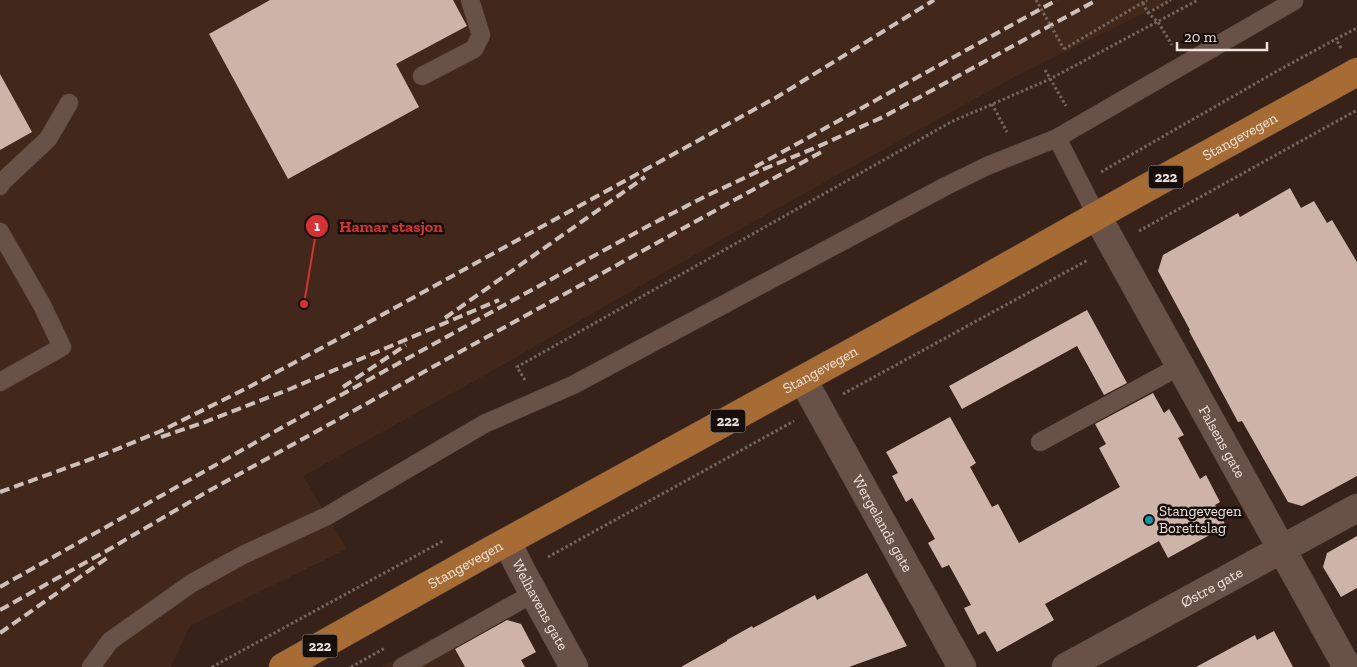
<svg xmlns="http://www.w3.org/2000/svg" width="1357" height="667" viewBox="0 0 1357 667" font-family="'Zilla Slab',serif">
  <rect width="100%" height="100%" fill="#362219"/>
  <g fill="#42281b">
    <path d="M 0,0 L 1171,0 L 1020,74 L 717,242 L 499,367 L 303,476 L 347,549 L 190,626 L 171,667 L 0,667 Z"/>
    <path d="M 444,632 L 464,667 L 381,667 Z"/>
  </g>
  <g fill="#ceb4a8">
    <path d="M 270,0 L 453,0 L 467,26 L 396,64 L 419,107 L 288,179 L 209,34 Z"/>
    <path d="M 0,74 L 32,132 L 0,150 Z"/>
    <path d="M 1290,188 L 1301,208 L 1314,201 L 1327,223 L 1332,220 L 1357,262 L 1357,476 L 1302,506 L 1288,502 L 1242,421 L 1238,422 L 1189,331 L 1190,330 L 1158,271 L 1163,255 L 1238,213 L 1240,217 Z"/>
    <path d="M 1087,310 L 1127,383 L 1104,395 L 1077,346 L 962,409 L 949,386 Z"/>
    <path d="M 1153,393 L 1164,413 L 1169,409 L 1184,435 L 1178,438 L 1200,479 L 1206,475 L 1220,502 L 1215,505 L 1226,526 L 1168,558 L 1159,541 L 1045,604 L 1054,620 L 997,652 L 985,631 L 978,635 L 964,608 L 971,605 L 949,565 L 942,568 L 928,543 L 935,539 L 912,498 L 906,502 L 892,476 L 898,473 L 886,452 L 950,417 L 976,463 L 970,467 L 992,507 L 998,504 L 1019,543 L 1120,487 L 1099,448 L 1106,444 L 1095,424 Z"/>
    <path d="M 1357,536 L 1357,588 L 1341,597 L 1323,567 L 1327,553 Z"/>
    <path d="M 867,573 L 907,646 L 849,667 L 681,667 L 727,641 L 727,640 L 752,626 L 753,628 L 815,595 L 817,600 Z"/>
    <path d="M 507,620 L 521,624 L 536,652 L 521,660 L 525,667 L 465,667 L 455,649 Z"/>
    <path d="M 1274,631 L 1293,667 L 1196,667 L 1255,635 L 1257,640 Z"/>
  </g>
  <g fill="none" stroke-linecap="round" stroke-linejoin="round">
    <defs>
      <g id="lane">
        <path d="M 422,76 L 474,49 L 481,35 L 470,0"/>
        <path d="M 1057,138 L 1097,216"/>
        <path d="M 0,186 L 1,183 L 48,139 L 69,103"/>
        <path d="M 0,232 L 42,305 L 62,347 L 0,382"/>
        <path d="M 1040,442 L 1180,366"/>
        <path d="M 91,667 L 110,641 L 192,583 L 243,555 L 327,516 L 484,424 L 573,385 L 946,186 L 987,166 L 1057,138 L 1294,1"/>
        <path d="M 402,667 L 534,593"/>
      </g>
      <g id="street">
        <path id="s1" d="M 1097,216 L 1347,667"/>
        <path id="s2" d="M 803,380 L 962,667"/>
        <path id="s3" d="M 507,542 L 522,572 L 574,667"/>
        <path id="s4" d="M 1066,667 L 1357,508"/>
      </g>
      <g id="primary">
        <path id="s5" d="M 283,667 L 477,558 L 949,299 L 1141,191 L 1357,72"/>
      </g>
    </defs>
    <use href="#lane" stroke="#503f38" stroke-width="19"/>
    <use href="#street" stroke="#503f38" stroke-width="29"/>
    <use href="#primary" stroke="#503f38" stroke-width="29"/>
    <g stroke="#76655c" stroke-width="3" stroke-dasharray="2.5 2.5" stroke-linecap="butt">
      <path d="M 1143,3 L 1148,13 L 1158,22 L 1172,45"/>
      <path d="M 1148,13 L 1171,0"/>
      <path d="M 1341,48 L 1336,39 L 1357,28"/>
      <path d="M 1064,49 L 1147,0"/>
      <path d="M 1045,70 L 1066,106"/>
      <path d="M 992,104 L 1007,132"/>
      <path d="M 1101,172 L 1279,70 L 1336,39"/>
      <path d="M 1139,231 L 1357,110"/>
      <path d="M 525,380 L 517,367 L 951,122 L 1050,79 L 1198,0"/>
      <path d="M 843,394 L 1088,260"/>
      <path d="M 548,557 L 794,421"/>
      <path d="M 212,667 L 443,541"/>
      <path d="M 351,667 L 385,648"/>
    </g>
    <use href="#lane" stroke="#685247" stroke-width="18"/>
    <use href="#street" stroke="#685247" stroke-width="28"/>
    <use href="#primary" stroke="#a66c34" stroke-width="28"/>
    <g stroke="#cec0b9" stroke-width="4" stroke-dasharray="10 5" stroke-linecap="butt">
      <path d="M 755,167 L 1057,0"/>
      <path d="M 445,318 L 645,177"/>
      <path d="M 343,387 L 406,345"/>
      <path d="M 161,437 L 205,422 L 290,389 L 499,300"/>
      <path d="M 0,492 L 105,454 L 161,431 L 249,387 L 340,338 L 777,97 L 934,0"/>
      <path d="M 0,587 L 281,428 L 648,226 L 706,196 L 759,171 L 817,147 L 885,116 L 1097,0"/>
      <path d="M 0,610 L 108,550 L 205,493 L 823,151"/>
      <path d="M 0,633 L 107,558"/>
    </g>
    <path stroke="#76655c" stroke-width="3" stroke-dasharray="2.5 2.5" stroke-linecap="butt" d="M 1036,0 L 1064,49"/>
  </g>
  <circle fill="#0f9aa8" stroke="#170e0a" stroke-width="2" cx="1149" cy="520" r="5"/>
  <g text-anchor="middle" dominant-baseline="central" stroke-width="5" stroke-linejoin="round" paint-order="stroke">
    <g fill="#170e0a" stroke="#b0a49e" stroke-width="1">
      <rect x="1148.5" y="165.5" width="35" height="23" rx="4"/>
      <rect x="710.5" y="409.5" width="35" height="23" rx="4"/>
      <rect x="302.5" y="634.5" width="35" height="23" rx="4"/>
    </g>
    <g font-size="14" font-weight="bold" fill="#f1e4dd">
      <text x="1166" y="177">222</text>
      <text x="728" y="421">222</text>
      <text x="320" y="646">222</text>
    </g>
    <g font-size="15" fill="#f1e4dd" stroke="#170e0a">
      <text stroke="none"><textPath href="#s5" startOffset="1094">Stangevegen</textPath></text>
      <text stroke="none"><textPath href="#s5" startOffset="614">Stangevegen</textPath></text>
      <text stroke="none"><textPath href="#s1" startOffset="258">Falsens gate</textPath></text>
      <text stroke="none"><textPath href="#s2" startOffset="164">Wergelands gate</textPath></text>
      <text stroke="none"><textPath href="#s5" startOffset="209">Stangevegen</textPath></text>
      <text stroke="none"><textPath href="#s4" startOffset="166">Østre gate</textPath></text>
      <text stroke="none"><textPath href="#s3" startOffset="71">Welhavens gate</textPath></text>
    </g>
    <g font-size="15" fill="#f1e4dd" stroke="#170e0a" text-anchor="start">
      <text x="1159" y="511">Stangevegen<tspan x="1159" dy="17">Borettslag</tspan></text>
    </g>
  </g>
  <path fill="none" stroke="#d73131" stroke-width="2" d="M304 304L317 226"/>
  <g fill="#d73131" stroke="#170e0a" stroke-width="2">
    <circle cx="304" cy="304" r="5"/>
    <circle cx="317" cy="226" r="12"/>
  </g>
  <g font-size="15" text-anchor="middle" font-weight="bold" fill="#fff">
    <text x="317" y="231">1</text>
  </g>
  <g font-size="16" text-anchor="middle" font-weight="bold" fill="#d73131" stroke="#170e0a" stroke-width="5" stroke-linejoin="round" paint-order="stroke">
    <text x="391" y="232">Hamar stasjon</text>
  </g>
  <path d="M1177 42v8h90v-8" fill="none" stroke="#f1e4dd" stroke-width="2.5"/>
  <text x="1184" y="42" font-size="15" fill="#f1e4dd" stroke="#170e0a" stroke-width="4" paint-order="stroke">20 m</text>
</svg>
